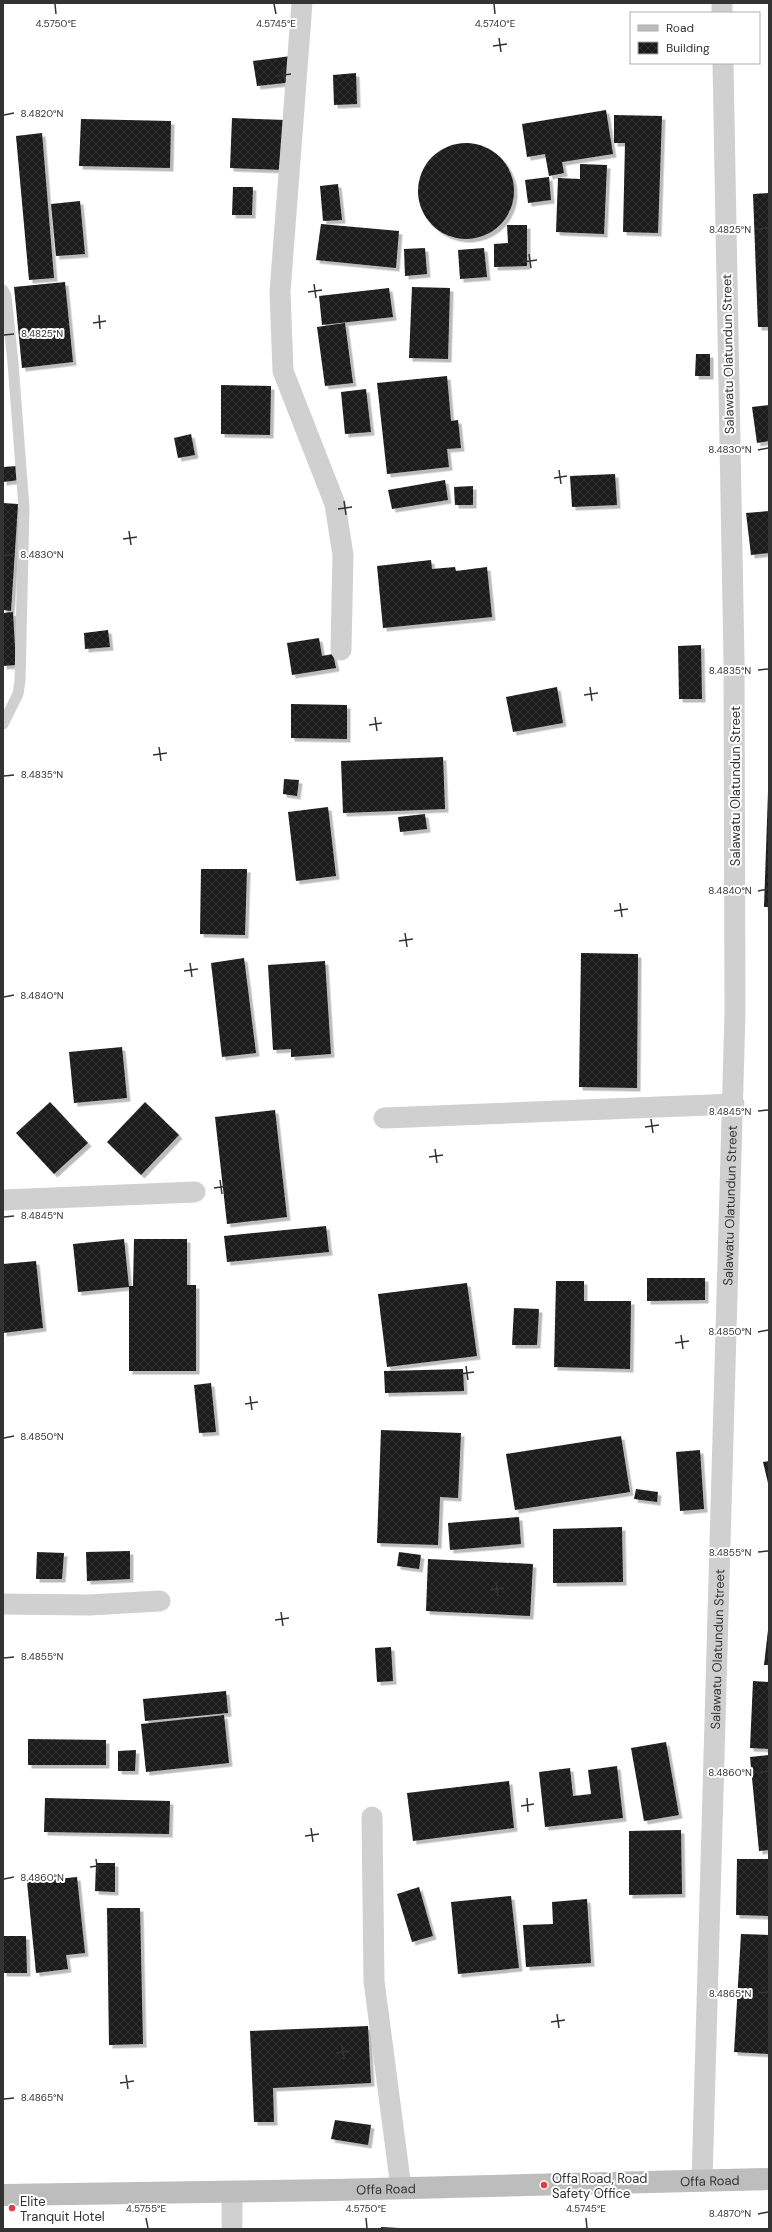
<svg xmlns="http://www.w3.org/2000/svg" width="772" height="2232" viewBox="0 0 772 2232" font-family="'DM Sans',sans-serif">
  <defs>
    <pattern id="building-cross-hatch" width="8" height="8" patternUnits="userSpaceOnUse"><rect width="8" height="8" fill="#1a1a1a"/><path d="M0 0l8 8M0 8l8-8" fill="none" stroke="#333"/></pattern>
    <filter id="shadow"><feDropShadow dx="3.5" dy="3.5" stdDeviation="0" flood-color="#0004"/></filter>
  </defs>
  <rect width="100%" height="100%" fill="#fff"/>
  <g fill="url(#building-cross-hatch)" filter="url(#shadow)">
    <path d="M 291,56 L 294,82 L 257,86 L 253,61 Z"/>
    <path d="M 356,73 L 357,104 L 334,105 L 333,75 Z"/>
    <path d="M 606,110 L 613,154 L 562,162 L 564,173 L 549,176 L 545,154 L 527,157 L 522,124 Z"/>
    <path d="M 614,115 L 662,116 L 658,233 L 623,232 L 625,143 L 614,143 Z"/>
    <path d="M 232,118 L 286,120 L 285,170 L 230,168 Z"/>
    <path d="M 81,119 L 171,121 L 170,168 L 79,166 Z"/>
    <path d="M 42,133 L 54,278 L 29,280 L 16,136 Z"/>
    <circle cx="466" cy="191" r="48"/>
    <path d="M 580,164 L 607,165 L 604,234 L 556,232 L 558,178 L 580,179 Z"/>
    <path d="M 549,177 L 551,200 L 528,203 L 525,180 Z"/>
    <path d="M 338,184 L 342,220 L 323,221 L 320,186 Z"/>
    <path d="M 233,187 L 253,187 L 252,215 L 232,215 Z"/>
    <path d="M 769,193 L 769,327 L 758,327 L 753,194 Z"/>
    <path d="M 80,201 L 85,254 L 56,256 L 51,204 Z"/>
    <path d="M 321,224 L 399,231 L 396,268 L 316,260 Z"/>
    <path d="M 507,225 L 527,225 L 527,266 L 494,267 L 494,244 L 508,243 Z"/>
    <path d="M 425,248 L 427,274 L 405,276 L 404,249 Z"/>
    <path d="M 484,248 L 487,277 L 460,279 L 458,250 Z"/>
    <path d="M 65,282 L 73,362 L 22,368 L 14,287 Z"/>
    <path d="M 412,287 L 450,288 L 448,359 L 409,358 Z"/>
    <path d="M 389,288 L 393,317 L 322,325 L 319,296 Z"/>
    <path d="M 345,323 L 353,383 L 325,386 L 317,327 Z"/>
    <path d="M 696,354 L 710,354 L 710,376 L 695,376 Z"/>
    <path d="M 447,376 L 451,421 L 458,420 L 461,448 L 447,449 L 449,467 L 387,474 L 377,383 Z"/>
    <path d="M 221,385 L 271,386 L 270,435 L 221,434 Z"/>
    <path d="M 366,389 L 371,432 L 345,434 L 341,392 Z"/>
    <path d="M 769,405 L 769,441 L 757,443 L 752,407 Z"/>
    <path d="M 191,434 L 195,455 L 178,458 L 174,438 Z"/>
    <path d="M 17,466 L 19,480 L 3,482 L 3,467 Z"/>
    <path d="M 615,474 L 617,505 L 572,507 L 570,476 Z"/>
    <path d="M 445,480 L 448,500 L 392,509 L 388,490 Z"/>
    <path d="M 473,486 L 473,505 L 455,505 L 454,487 Z"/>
    <path d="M 3,503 L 18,504 L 11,611 L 3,610 Z"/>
    <path d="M 769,511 L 769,553 L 751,555 L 746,513 Z"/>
    <path d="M 431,560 L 432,569 L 455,567 L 456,571 L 487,567 L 492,617 L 383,628 L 377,566 Z"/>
    <path d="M 13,612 L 16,665 L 3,666 L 3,613 Z"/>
    <path d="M 108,630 L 110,647 L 85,649 L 84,633 Z"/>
    <path d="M 319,638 L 322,656 L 333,654 L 336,668 L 292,675 L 287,643 Z"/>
    <path d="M 701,645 L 702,699 L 679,699 L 678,646 Z"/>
    <path d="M 557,687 L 563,723 L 513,732 L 506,697 Z"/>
    <path d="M 291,704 L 347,705 L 347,739 L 291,738 Z"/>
    <path d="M 443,757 L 445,809 L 343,813 L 341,761 Z"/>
    <path d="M 284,779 L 299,780 L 297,796 L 283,794 Z"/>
    <path d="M 768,792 L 769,792 L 769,907 L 764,907 Z"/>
    <path d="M 328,807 L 336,876 L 296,881 L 288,812 Z"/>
    <path d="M 425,814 L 427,829 L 400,832 L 398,817 Z"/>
    <path d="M 201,869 L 247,869 L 245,935 L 200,934 Z"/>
    <path d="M 581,953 L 638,954 L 637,1088 L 579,1087 Z"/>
    <path d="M 244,958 L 256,1053 L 222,1057 L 211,963 Z"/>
    <path d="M 325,961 L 331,1054 L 291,1057 L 291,1049 L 273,1050 L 268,965 Z"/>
    <path d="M 122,1047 L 127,1098 L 74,1103 L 69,1052 Z"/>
    <path d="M 50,1102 L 88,1143 L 54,1174 L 16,1133 Z"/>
    <path d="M 145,1102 L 179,1135 L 141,1175 L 107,1142 Z"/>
    <path d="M 275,1110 L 287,1217 L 227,1224 L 215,1117 Z"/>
    <path d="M 326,1226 L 329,1252 L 227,1262 L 224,1236 Z"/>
    <path d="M 124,1239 L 129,1287 L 78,1292 L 73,1244 Z"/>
    <path d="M 134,1239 L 187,1239 L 187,1285 L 196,1285 L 196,1371 L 129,1371 L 129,1286 L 133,1286 Z"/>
    <path d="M 36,1261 L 43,1328 L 3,1333 L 3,1264 Z"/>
    <path d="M 647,1278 L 705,1278 L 705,1300 L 647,1301 Z"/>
    <path d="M 556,1281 L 584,1281 L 584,1301 L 631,1301 L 630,1369 L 554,1367 Z"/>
    <path d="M 467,1283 L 477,1356 L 387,1367 L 378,1294 Z"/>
    <path d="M 514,1308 L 539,1309 L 537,1345 L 512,1345 Z"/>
    <path d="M 463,1369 L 464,1391 L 385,1393 L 384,1371 Z"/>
    <path d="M 211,1383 L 216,1432 L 199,1433 L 194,1385 Z"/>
    <path d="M 381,1430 L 461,1433 L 458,1498 L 440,1497 L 438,1545 L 377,1543 Z"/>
    <path d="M 621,1436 L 630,1492 L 515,1510 L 506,1454 Z"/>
    <path d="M 700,1450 L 704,1509 L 680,1511 L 676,1452 Z"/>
    <path d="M 769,1461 L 769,1483 L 768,1483 L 763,1462 Z"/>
    <path d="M 636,1489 L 658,1492 L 657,1502 L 634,1499 Z"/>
    <path d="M 519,1517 L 521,1544 L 450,1550 L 448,1523 Z"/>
    <path d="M 622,1527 L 623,1582 L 553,1583 L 553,1529 Z"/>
    <path d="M 130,1551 L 130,1579 L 87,1581 L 86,1552 Z"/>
    <path d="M 37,1552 L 64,1553 L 62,1579 L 36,1579 Z"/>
    <path d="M 399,1552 L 421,1555 L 419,1569 L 397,1566 Z"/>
    <path d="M 428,1559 L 533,1564 L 530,1616 L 426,1611 Z"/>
    <path d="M 768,1630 L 769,1631 L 769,1665 L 764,1665 Z"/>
    <path d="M 391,1647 L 393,1681 L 377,1682 L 375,1648 Z"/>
    <path d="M 753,1681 L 769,1682 L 769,1749 L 750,1748 Z"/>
    <path d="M 226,1691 L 228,1713 L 145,1721 L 143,1699 Z"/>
    <path d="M 224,1715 L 229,1763 L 146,1772 L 141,1724 Z"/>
    <path d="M 28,1739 L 106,1740 L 106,1765 L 28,1765 Z"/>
    <path d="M 666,1742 L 679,1815 L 644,1821 L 631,1748 Z"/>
    <path d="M 136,1750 L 135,1771 L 118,1771 L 118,1751 Z"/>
    <path d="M 769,1755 L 769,1850 L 759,1851 L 750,1757 Z"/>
    <path d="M 617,1766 L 623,1818 L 545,1827 L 539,1772 L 570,1768 L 573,1796 L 591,1794 L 588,1770 Z"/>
    <path d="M 509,1781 L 514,1828 L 413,1841 L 407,1793 Z"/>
    <path d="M 45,1798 L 170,1801 L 169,1834 L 44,1832 Z"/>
    <path d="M 681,1830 L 682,1894 L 629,1895 L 629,1831 Z"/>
    <path d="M 737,1859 L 769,1859 L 769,1916 L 736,1915 Z"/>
    <path d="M 96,1863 L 115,1863 L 115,1892 L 95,1891 Z"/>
    <path d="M 77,1877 L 85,1953 L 66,1955 L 68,1969 L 36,1973 L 27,1882 Z"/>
    <path d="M 419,1887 L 433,1936 L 412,1942 L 397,1894 Z"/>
    <path d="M 511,1896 L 519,1968 L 458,1974 L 451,1902 Z"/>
    <path d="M 587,1899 L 591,1963 L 526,1967 L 523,1925 L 553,1924 L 552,1902 Z"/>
    <path d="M 107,1908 L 140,1908 L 143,2044 L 109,2045 Z"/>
    <path d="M 741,1934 L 769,1935 L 769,2054 L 734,2052 Z"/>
    <path d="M 3,1936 L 26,1936 L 27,1973 L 3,1973 Z"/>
    <path d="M 368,2026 L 371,2083 L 273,2088 L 274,2122 L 254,2122 L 250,2031 Z"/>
    <path d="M 335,2120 L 371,2125 L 368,2145 L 331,2139 Z"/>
    <path d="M 381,2227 L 399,2228 L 398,2229 L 381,2229 Z"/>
  </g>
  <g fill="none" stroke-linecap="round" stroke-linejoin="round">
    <path stroke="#d0d0d0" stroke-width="11" d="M 3,290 L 6,296 L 13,363 L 24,508 L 20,681 L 18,694 L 3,724"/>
    <g stroke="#d0d0d0" stroke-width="21">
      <path d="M 302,3 L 280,292 L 283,371 L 335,504 L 343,555 L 341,650"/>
      <path d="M 722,3 L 722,13"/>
      <path d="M 384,1118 L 734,1104"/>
      <path d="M 3,1200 L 195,1192"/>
      <path d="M 3,1604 L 89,1605 L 160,1601"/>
      <path d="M 372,1817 L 374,1981 L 401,2188"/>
      <path id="s1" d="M 702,2181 L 735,1013 L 734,659 L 723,63"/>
      <path d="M 232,2229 L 232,2192"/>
    </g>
    <path stroke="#bdbdbd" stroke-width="22" id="s2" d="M 3,2195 L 334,2190 L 769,2179"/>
  </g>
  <path fill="none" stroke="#333" stroke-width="1.5" d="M 55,4 L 56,14M 274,4 L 276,14M 494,4 L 495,14M 499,38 L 501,52M 493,46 L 507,44M 283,68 L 285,82M 277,76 L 291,74M 4,115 L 14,113M 758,229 L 768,228M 529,254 L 531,268M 523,262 L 537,260M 314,284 L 316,298M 308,292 L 322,290M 99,315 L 100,329M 93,323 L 106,321M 4,335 L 14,334M 758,450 L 768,448M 559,470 L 561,484M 554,478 L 567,476M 344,501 L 346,515M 338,509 L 352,507M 129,531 L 131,545M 123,539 L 137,537M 4,556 L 14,554M 758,670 L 768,669M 590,687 L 592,701M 584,695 L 598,693M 375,717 L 377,731M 369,725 L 382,723M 159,747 L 161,761M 153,755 L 167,753M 4,776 L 14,775M 758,891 L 768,889M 620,903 L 622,917M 614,911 L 628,909M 405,933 L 407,947M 399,941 L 413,939M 190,963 L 192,977M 184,971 L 198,969M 4,997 L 14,995M 758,1111 L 768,1110M 651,1119 L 653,1133M 645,1127 L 659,1125M 435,1149 L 437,1163M 429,1157 L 443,1155M 220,1180 L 222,1194M 214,1188 L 228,1186M 4,1217 L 14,1216M 758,1332 L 768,1330M 681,1335 L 683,1349M 675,1343 L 689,1341M 466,1366 L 468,1380M 460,1374 L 474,1372M 250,1396 L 252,1410M 245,1404 L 258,1402M 4,1438 L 14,1436M 758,1552 L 768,1551M 496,1582 L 498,1596M 490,1590 L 504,1588M 281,1612 L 283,1626M 275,1620 L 289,1618M 4,1658 L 14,1657M 758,1773 L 768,1771M 527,1798 L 528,1812M 521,1806 L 534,1804M 311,1828 L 313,1842M 305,1836 L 319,1834M 96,1859 L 98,1873M 90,1867 L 104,1865M 4,1879 L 14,1877M 758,1993 L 768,1992M 557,2014 L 559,2028M 551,2022 L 565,2020M 342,2045 L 344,2059M 336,2053 L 350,2051M 126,2075 L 128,2089M 120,2083 L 134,2081M 4,2099 L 14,2098M 758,2214 L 768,2212M 146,2218 L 148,2228M 366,2218 L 367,2228M 586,2218 L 587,2228"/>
  <g fill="#e63946" stroke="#fff" stroke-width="1.5">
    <circle cx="544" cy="2185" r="4"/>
    <circle cx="12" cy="2208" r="4"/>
  </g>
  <g text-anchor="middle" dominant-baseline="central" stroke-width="4" stroke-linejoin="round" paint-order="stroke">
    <g font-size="13" fill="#333" stroke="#fff">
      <text transform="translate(728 354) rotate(-91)">Salawatu Olatundun Street</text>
      <text transform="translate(735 786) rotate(-90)">Salawatu Olatundun Street</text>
      <text stroke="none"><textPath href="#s1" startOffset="976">Salawatu Olatundun Street</textPath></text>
      <text stroke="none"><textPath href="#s1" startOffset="532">Salawatu Olatundun Street</textPath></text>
      <text stroke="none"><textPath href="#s2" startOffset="707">Offa Road</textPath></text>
      <text stroke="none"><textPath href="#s2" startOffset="383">Offa Road</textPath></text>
    </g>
    <g font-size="13" fill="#333" stroke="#fff" text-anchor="start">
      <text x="552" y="2178">Offa Road, Road<tspan x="552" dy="15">Safety Office</tspan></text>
      <text x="20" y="2201">Elite<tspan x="20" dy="15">Tranquit Hotel</tspan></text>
    </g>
  </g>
  <g font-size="10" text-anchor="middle" fill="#333" stroke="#fff" stroke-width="4" stroke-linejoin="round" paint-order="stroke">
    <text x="56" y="27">4.5750°E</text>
    <text x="276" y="27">4.5745°E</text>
    <text x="495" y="27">4.5740°E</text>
    <text x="42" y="117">8.4820°N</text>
    <text x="730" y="233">8.4825°N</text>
    <text x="42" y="337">8.4825°N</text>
    <text x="730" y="453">8.4830°N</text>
    <text x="42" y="558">8.4830°N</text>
    <text x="730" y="674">8.4835°N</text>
    <text x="42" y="778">8.4835°N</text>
    <text x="730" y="894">8.4840°N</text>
    <text x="42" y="999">8.4840°N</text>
    <text x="730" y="1115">8.4845°N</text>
    <text x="42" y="1219">8.4845°N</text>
    <text x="730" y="1335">8.4850°N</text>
    <text x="42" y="1440">8.4850°N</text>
    <text x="730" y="1556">8.4855°N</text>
    <text x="42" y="1660">8.4855°N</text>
    <text x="730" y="1776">8.4860°N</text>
    <text x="42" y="1881">8.4860°N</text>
    <text x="730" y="1997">8.4865°N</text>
    <text x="42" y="2101">8.4865°N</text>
    <text x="146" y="2212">4.5755°E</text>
    <text x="366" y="2212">4.5750°E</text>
    <text x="586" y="2212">4.5745°E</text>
    <text x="730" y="2217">8.4870°N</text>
  </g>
  <rect width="772" height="2232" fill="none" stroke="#333333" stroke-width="8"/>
  <rect x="630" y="12" width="130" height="52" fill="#ffffff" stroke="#adadad"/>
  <rect x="638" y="25" width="20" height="6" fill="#bdbdbd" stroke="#adadad"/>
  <text x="666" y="32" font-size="12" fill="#333333">Road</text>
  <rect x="638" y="42" width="20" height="12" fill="url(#building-cross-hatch)" stroke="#adadad"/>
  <text x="666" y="52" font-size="12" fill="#333333">Building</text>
</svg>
